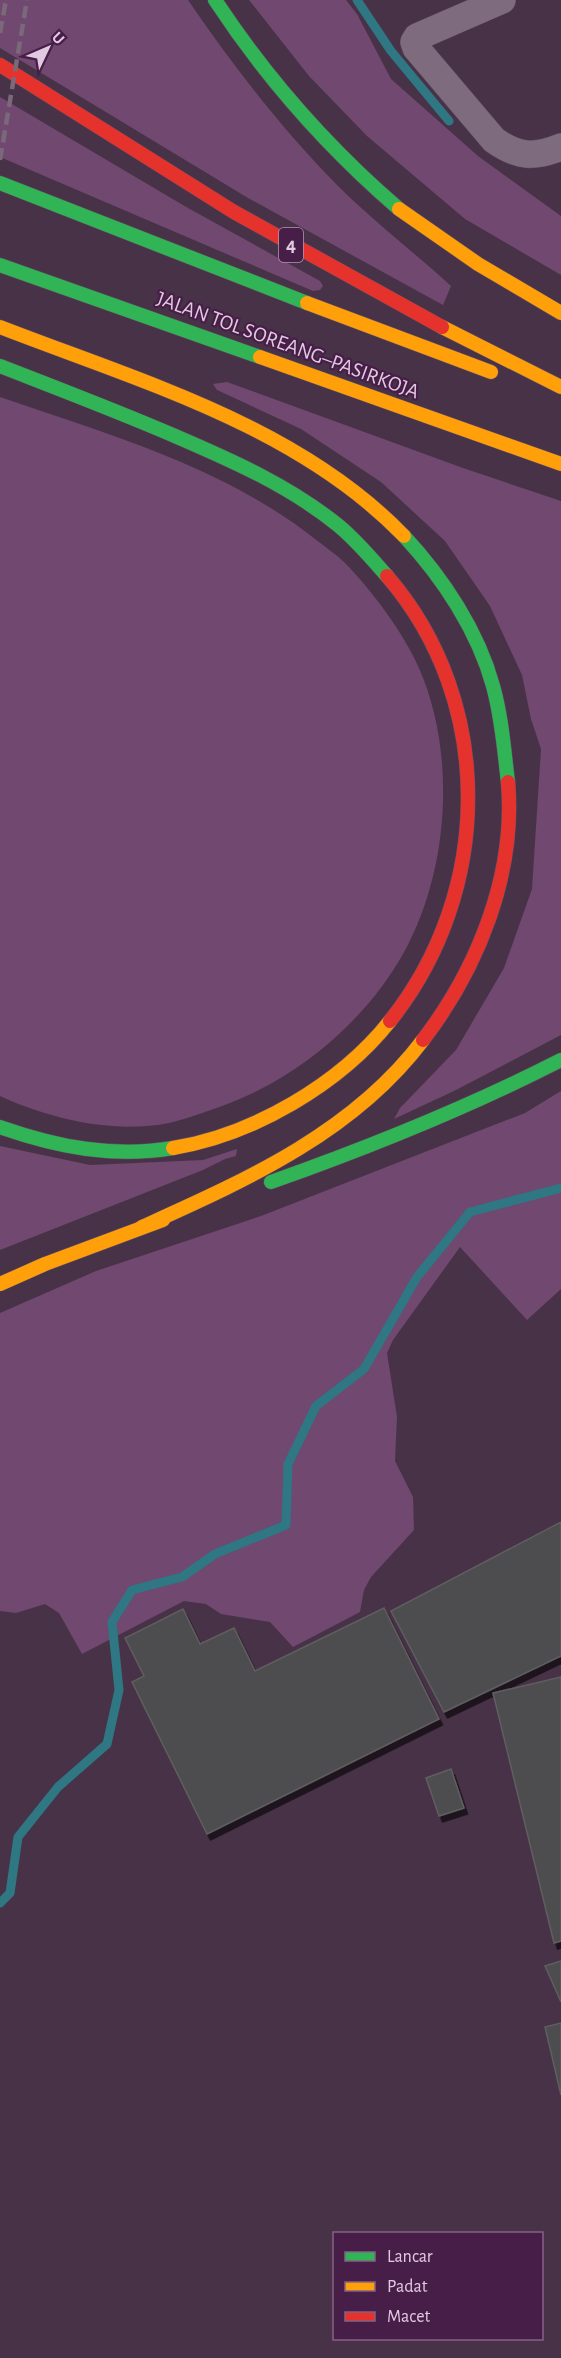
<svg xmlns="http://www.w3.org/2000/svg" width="561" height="2358" viewBox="0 0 561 2358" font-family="'Alegreya Sans',sans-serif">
  <defs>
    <filter id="shadow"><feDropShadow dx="3.5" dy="6" stdDeviation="0" flood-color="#0009"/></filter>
  </defs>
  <rect width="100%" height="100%" fill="#483248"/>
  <g fill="#704870">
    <path d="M 0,0 L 188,0 C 234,67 280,127 338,186 C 373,221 414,252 451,286 L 443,305 L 248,198 L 0,48 Z"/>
    <path d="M 249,0 L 346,0 L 357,14 L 391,79 L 478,156 L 561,216 L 561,275 L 465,219 L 367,136 L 309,76 Z"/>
    <path d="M 0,97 L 188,208 L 320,281 L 323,286 L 320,290 L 313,291 L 0,157 Z"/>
    <path d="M 227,382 L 463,468 L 561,501 L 561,1035 L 456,1090 L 394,1119 L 400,1108 L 456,1050 L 504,968 L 532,889 L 541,749 L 531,719 L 522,675 L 490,606 L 445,541 L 381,482 L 301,429 L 217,390 L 213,384 Z"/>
    <path d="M 0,397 C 108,434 224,467 315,539 C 325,547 336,554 345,563 C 373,592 403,632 419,668 C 457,755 449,872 403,954 C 366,1020 300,1076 230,1103 C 211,1110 190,1118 169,1123 C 114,1134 50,1119 0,1096 Z"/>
    <path d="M 561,1091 L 561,1289 L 527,1320 L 460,1247 L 393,1340 L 387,1353 L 397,1417 L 395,1461 L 413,1497 L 414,1530 L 371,1577 L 364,1590 L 360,1612 L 293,1647 L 270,1622 L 221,1614 L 206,1604 L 184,1601 L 82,1654 L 59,1613 L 45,1604 L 16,1613 L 0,1611 L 0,1313 L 96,1271 L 261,1216 L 525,1113 Z"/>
    <path d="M 0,1146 L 90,1165 L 203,1160 L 237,1149 L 236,1156 L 225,1159 L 203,1170 L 0,1250 Z"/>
  </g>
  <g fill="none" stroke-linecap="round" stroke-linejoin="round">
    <g stroke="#2e7783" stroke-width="9">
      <path d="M 357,0 L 391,51 L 449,121"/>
      <path d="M 0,1903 L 10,1893 L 18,1837 L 58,1787 L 107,1744 L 119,1690 L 112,1622 L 132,1590 L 182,1577 L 215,1554 L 286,1525 L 288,1464 L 316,1406 L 364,1369 L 417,1277 L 470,1212 L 561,1188"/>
    </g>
  </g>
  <g fill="#4e4e50" stroke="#5f5e5f" stroke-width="1.5" filter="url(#shadow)">
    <path d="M 561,1522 L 561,1656 L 444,1712 L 391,1611 Z"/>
    <path d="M 384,1608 L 439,1719 L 207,1834 L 132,1682 L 144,1676 L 125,1638 L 183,1609 L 200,1644 L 234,1628 L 255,1671 Z"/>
    <path d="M 561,1677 L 561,1941 L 554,1943 L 493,1693 Z"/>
    <path d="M 451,1769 L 464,1808 L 439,1816 L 426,1778 Z"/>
    <path d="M 561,1961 L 561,2002 L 545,1966 Z"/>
    <path d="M 561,2023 L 561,2095 L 545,2027 Z"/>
  </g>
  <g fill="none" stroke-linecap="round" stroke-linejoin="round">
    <defs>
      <path id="street" d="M 502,0 L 417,37 L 414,42 L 416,48 L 494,140 C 518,157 534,158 561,147"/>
      <g id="fast">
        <path d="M 215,0 C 267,79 327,147 399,209"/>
        <path d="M 0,183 L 307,303"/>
        <path d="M 0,265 L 260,357"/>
        <path d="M 0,366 C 59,389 117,411 175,436 C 233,461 290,486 339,526 C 357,541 372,559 387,576"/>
        <path d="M 404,536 C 443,578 478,631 493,686 C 502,718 504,750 508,782"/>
        <path d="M 0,1127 C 57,1147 113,1158 173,1148"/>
        <path d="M 271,1182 C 370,1147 467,1108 561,1060"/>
      </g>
      <g id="slow">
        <path d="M 399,209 L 478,264 L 561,313"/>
        <path d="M 307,303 L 491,372"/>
        <path d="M 0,327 C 139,381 298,426 404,536"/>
        <path d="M 442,327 L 561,387"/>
        <path d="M 260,357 L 561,464"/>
        <path d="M 173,1148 C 253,1135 340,1084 390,1021"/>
        <path d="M 142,1227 C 246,1180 353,1133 423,1040"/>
        <path d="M 0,1284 L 45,1264 L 163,1220"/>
      </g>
      <g id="jam">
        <path d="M 0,65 L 234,212 L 442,327"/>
        <path d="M 387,576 C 496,702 493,892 390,1021"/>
        <path d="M 423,1040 C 478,968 516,874 508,782"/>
      </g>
    </defs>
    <use href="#street" stroke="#635064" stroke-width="28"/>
    <use href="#fast" stroke="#635064" stroke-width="15"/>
    <use href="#slow" stroke="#635064" stroke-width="15"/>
    <use href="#jam" stroke="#635064" stroke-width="15"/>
    <use href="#street" stroke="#7e6c7e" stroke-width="27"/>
    <use href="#fast" stroke="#30b455" stroke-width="14"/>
    <use href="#slow" stroke="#ff9f0a" stroke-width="14"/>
    <use href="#jam" stroke="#e5322d" stroke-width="14"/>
    <g stroke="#7b697b" stroke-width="4.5" stroke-dasharray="12 6" stroke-linecap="butt">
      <path d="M 0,33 L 6,0"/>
      <path d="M 0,160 L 27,0"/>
    </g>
  </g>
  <g text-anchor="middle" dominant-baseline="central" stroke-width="4.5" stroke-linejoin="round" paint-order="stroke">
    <rect fill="#471e47" stroke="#b496b4" stroke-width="1.5" x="279" y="228" width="24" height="34" rx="4.5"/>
    <g font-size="20" font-weight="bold" fill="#e2c9e2">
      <text x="291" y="245">4</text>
    </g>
    <g font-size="21" fill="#e2c9e2" stroke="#471e47">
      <text transform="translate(288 345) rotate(20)">JALAN TOL SOREANG–PASIRKOJA</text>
    </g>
  </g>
  <rect x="333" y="2232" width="210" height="108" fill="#471e47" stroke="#856285" stroke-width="1.5"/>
  <rect x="345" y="2252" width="30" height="9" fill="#30b455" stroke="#856285" stroke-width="1.5"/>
  <text x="387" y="2262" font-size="18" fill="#e2c9e2">Lancar</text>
  <rect x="345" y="2282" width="30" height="9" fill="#ff9f0a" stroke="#856285" stroke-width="1.5"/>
  <text x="387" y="2292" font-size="18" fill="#e2c9e2">Padat</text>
  <rect x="345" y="2312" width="30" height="9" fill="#e5322d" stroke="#856285" stroke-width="1.5"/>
  <text x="387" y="2322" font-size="18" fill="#e2c9e2">Macet</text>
  <g transform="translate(48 48) rotate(46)" stroke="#471e47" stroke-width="4.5" paint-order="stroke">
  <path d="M0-4.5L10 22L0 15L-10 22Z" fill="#e2c9e2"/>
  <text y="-9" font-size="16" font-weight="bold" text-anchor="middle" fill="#e2c9e2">U</text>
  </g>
</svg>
